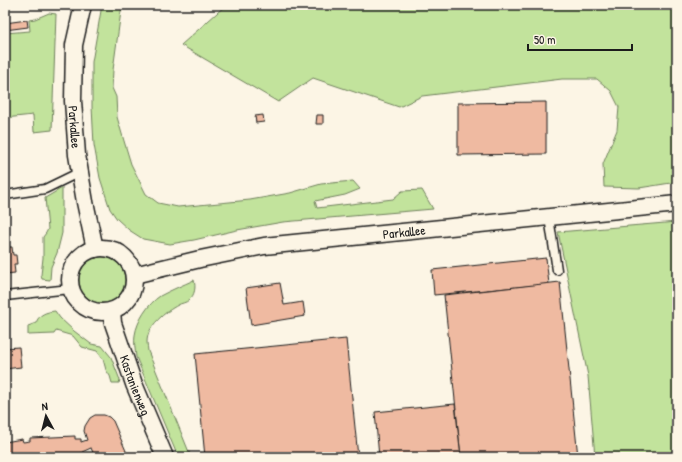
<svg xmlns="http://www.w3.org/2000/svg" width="682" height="462" viewBox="0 0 682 462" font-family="'Patrick Hand',sans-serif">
  <rect width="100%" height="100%" fill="#fcf5e5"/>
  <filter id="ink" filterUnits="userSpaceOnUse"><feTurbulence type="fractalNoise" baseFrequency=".025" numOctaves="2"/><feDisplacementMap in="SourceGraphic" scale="8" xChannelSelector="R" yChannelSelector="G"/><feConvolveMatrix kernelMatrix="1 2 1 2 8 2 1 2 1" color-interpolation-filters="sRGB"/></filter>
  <g filter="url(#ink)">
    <g fill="#c2e39c" stroke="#6f805c">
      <path d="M 102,5 L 124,5 L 121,11 L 113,70 L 112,88 L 116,97 L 117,117 L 124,141 L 131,164 L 146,194 L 158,203 L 178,207 L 250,200 L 290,193 L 321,184 L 353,181 L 360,189 L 345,195 L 315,201 L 317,208 L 393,199 L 402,191 L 422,190 L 433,209 L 283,222 L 237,230 L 194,240 L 170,244 L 143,239 L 129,230 L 117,219 L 110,209 L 100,178 L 94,145 L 92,107 L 92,62 Z"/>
      <path d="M 226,5 L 677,5 L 677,182 L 639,188 L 604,187 L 603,164 L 617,130 L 619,107 L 611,91 L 597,79 L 562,79 L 422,96 L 399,107 L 313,78 L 278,102 L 181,45 Z"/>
      <path d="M 49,13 L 56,14 L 52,130 L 34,132 L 33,115 L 5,118 L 5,33 L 30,31 L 29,20 L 35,19 Z"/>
      <path d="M 62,188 L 62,233 L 57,253 L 51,267 L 50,280 L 42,279 L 41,275 L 43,258 L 43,237 L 46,233 L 48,229 L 45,198 Z"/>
      <path d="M 677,222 L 677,457 L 595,457 L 588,376 L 558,232 Z"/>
      <circle cx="102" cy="280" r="23"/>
      <path d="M 194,280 C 196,287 195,295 189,300 C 186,303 181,303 178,305 C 165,312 147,326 147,342 C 147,345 148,348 148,351 L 191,457 L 178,457 L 136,357 C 135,349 134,342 135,335 C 137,321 148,304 160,296 C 171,290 183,285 194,280 Z"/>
      <path d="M 55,311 L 60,318 L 74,331 L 91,344 L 102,346 L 111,357 L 120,380 L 119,383 L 112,383 L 110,376 L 106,370 L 103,359 L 97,351 L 82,347 L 73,336 L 56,331 L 54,334 L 28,335 L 28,326 L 36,323 C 39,314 46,312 55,311 Z"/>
    </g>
    <g fill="#efbaa1" stroke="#1c1c1c">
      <path d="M 27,20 L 28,27 L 5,30 L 5,23 Z"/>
      <path d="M 546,102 L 546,154 L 458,155 L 458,103 Z"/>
      <path d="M 263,115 L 264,122 L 256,123 L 255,116 Z"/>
      <path d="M 317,115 L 323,115 L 323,124 L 316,124 Z"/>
      <path d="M 5,247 L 12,247 L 13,255 L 16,255 L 17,264 L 14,264 L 15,273 L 5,274 Z"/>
      <path d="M 546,258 L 549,284 L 434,295 L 432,270 Z"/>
      <path d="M 560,282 L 578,457 L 461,457 L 444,295 Z"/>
      <path d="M 280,283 L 284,305 L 303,302 L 305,316 L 251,325 L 246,288 Z"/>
      <path d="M 346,339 L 358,457 L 205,457 L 195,354 Z"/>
      <path d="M 19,347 L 21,367 L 5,369 L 5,348 Z"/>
      <path d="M 455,404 L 461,457 L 379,457 L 375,412 Z"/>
      <path d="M 95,415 L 104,415 L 109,417 L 113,421 L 126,451 L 126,452 L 113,457 L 95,457 L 91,448 L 82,452 L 82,457 L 5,457 L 5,442 L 22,439 L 23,442 L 30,441 L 30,438 L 75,436 L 75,439 L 81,439 L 81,442 L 87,440 L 84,431 L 85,426 L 90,418 Z"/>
    </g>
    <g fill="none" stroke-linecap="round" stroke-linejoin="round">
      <defs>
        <g id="lane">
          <path d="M 5,195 L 45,189 L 80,172"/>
          <path d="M 549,217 L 557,270"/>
          <path d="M 5,296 L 70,289"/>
        </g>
        <g id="street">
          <path id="s1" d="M 83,5 L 74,45 L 73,101 L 77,155 L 85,202 L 95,249"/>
          <circle cx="102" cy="280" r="32"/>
          <path id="s2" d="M 134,275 L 200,259 L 264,246 L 677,204"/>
          <path id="s3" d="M 112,311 L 113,323 L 134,384 L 165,457"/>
        </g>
      </defs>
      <use href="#lane" stroke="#1c1c1c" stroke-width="11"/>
      <use href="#street" stroke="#1c1c1c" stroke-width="19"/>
      <use href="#lane" stroke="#fcf5e5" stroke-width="8"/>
      <use href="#street" stroke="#fcf5e5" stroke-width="16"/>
    </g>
  </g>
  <g text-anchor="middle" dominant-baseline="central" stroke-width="3" stroke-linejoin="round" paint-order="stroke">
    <g font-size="13" fill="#1c1c1c" stroke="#fcf5e5">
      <text stroke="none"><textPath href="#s1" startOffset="123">Parkallee</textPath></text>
      <text stroke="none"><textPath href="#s2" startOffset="274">Parkallee</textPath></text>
      <text stroke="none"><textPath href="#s3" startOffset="78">Kastanienweg</textPath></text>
    </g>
  </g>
  <rect width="682" height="462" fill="none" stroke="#fcf5e5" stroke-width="20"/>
  <rect x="10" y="10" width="662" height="442" fill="none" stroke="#1c1c1c" stroke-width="1.5" filter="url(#ink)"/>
  <g transform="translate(46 416) rotate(353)" stroke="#fcf5e5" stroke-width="3" paint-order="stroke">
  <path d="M0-3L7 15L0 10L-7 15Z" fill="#1c1c1c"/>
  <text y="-6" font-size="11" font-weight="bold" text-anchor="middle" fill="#1c1c1c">N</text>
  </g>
  <path d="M528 44v6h104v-6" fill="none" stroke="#1c1c1c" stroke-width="2"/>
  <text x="534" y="44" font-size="12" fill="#1c1c1c" stroke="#fcf5e5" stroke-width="3" paint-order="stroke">50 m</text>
</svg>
